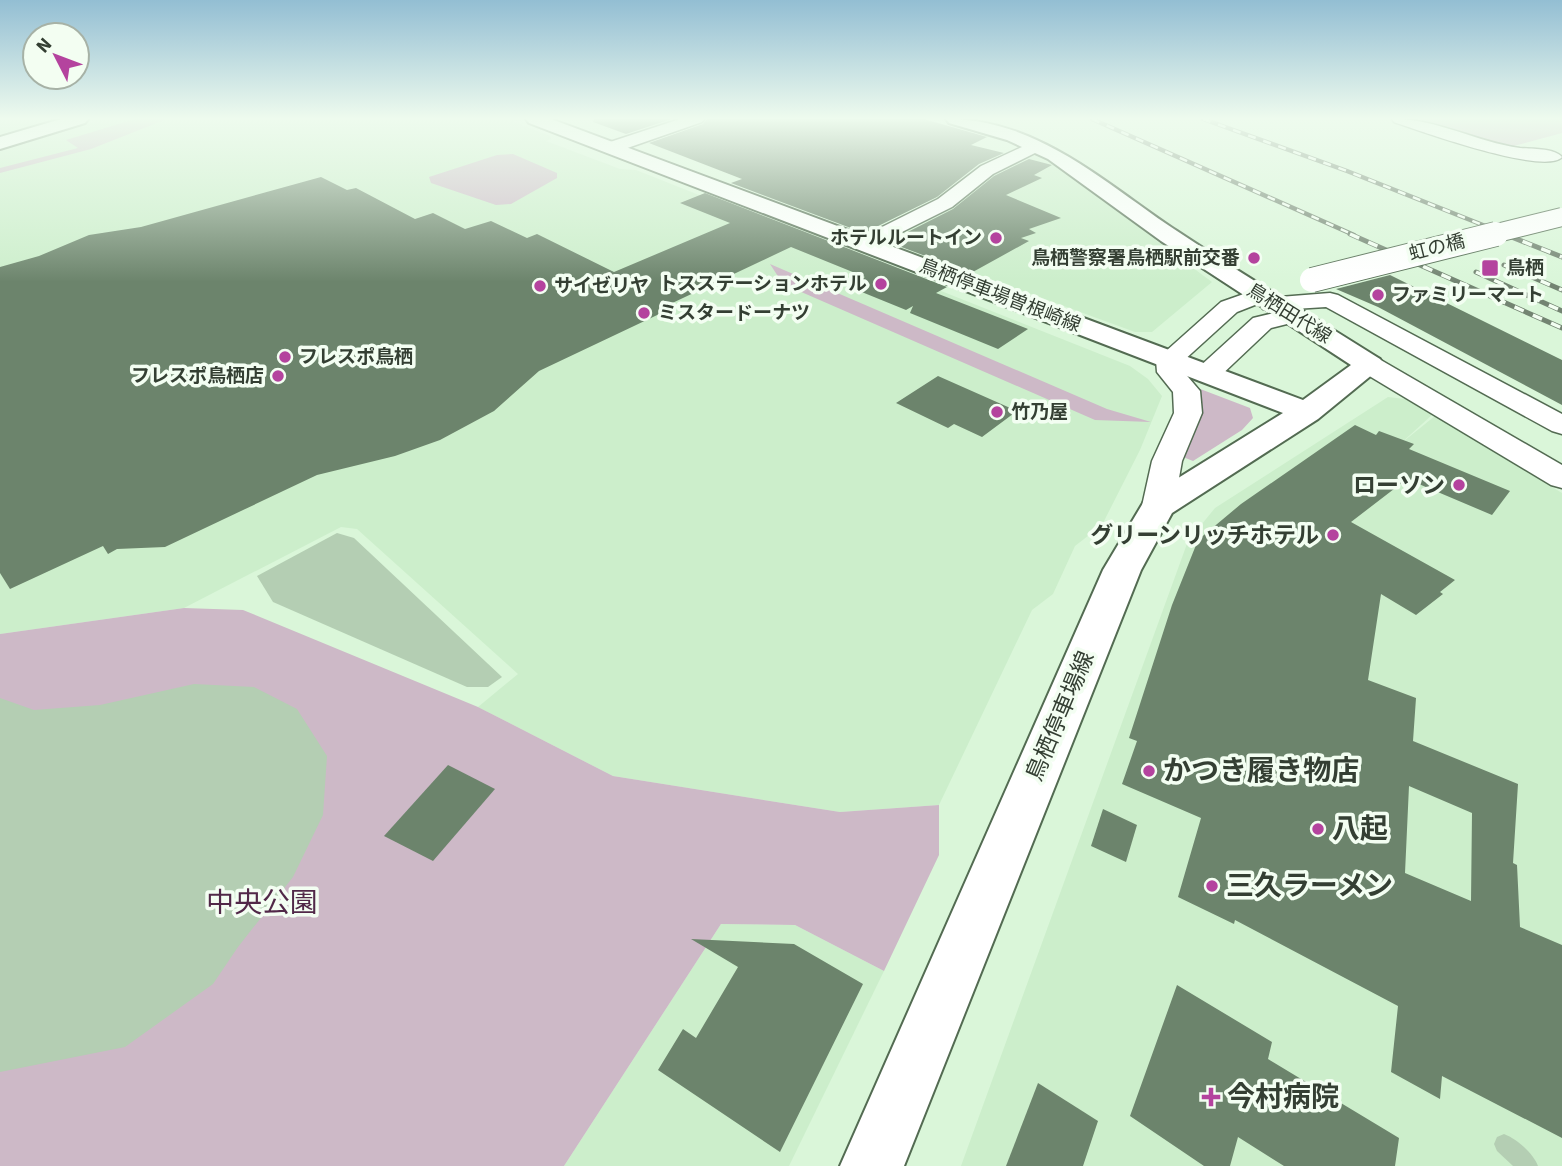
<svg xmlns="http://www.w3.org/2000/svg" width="1562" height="1166" viewBox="0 0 1562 1166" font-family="'Source Sans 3','Noto Sans JP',sans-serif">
  <rect width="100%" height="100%" fill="#daf6d9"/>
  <g fill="#cceecb">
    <path d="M 0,119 L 57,119 L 0,136 Z"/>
    <path d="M 103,119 L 507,119 L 550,136 L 551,139 L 546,141 L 620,169 L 636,170 L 1130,366 L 1148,379 L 1162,396 L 1140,450 L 1102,525 L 1075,546 L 1053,594 L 1032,610 L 939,805 L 840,812 L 613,776 L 478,707 L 518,674 L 357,529 L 341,527 L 184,608 L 0,634 L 0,150 Z"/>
    <path d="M 1029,152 L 1038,152 L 1212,282 L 1152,332 L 1135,332 L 880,239 Z"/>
    <path d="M 1388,397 L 1405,399 L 1433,414 L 1399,445 L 1435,416 L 1562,493 L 1562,1166 L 961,1166 L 1188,541 L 1215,508 Z"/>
    <path d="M 721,924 L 795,925 L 884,971 L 789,1166 L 564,1166 Z"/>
  </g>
  <g fill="#cdb9c7">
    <path d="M 135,119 L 167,119 L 91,149 L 0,173 L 0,168 L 78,148 L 66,140 Z"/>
    <path d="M 1418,119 L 1562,119 L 1562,133 L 1510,147 Z"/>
    <path d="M 513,154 L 557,173 L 557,178 L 511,204 L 496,205 L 431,183 L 429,177 L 497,155 Z"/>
    <path d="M 770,264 L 1107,409 L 1151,422 L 1095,420 L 783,284 Z"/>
    <path d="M 1195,387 L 1250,408 L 1253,418 L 1242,430 L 1193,461 L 1183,457 L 1203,411 L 1192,389 Z"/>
    <path d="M 184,608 L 243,610 L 478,707 L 613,776 L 840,812 L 939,805 L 939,855 L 884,971 L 795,925 L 721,924 L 564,1166 L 0,1166 L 0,634 Z"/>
  </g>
  <g fill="#b4ceb3">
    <path d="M 337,533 L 354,538 L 502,677 L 488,687 L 467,687 L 273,602 L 257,576 Z"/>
    <path d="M 194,684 L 254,687 L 297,709 L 327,756 L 323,815 L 293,877 L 238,947 L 213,984 L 125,1047 L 0,1072 L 0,698 L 34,710 L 100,705 Z"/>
  </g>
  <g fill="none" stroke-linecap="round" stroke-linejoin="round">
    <path fill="#b4ceb3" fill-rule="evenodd" d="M 1504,1134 C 1517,1139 1533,1153 1538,1166 L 1513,1166 L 1497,1151 L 1494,1144 L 1497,1137 Z"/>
  </g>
  <g fill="#6c846c" fill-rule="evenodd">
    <path d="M 594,119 L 672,119 L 626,134 L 593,122 Z"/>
    <path d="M 707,119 L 924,119 L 987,137 L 971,145 L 1004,153 L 979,164 L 937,197 L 864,233 L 731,183 L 742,179 L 649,143 L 703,124 Z"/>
    <path d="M 1029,159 L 1052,165 L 1034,175 L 1042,178 L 1006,195 L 1061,218 L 1029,229 L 1036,233 L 1021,238 L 1029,241 L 971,273 L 888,242 L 953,209 L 994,176 Z"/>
    <path d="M 321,177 L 347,190 L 356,188 L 415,219 L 433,213 L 465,229 L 491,221 L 527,238 L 537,234 L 614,272 L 730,223 L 680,203 L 705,193 L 947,287 L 936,293 L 1028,329 L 998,349 L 910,313 L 913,306 L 906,310 L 847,286 L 865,277 L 791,247 L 666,306 L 672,308 L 539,371 L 494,411 L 440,440 L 395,456 L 317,475 L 165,547 L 117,549 L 108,554 L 103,546 L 10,589 L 0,573 L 0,267 L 39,256 L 89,235 L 141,227 Z"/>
    <path d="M 1390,275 L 1562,360 L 1562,405 L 1378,307 L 1336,289 Z"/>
    <path d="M 938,376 L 1017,411 L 982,437 L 954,424 L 948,428 L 896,403 Z"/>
    <path d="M 1355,425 L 1376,435 L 1379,431 L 1414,444 L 1409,449 L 1510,491 L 1492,515 L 1407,479 L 1351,522 L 1455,580 L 1440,592 L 1443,594 L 1416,615 L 1381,594 L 1368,680 L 1416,698 L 1413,741 L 1518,784 L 1513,863 L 1517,865 L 1520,927 L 1562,945 L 1562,1138 L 1442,1076 L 1440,1099 L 1391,1072 L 1398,1006 L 1235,920 L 1234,924 L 1178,897 L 1201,818 L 1122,784 L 1137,741 L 1129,738 L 1172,605 L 1198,540 L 1241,504 ZM 1409,786 L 1472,813 L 1471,901 L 1405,873 Z"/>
    <path d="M 448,765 L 495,789 L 433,861 L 384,836 Z"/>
    <path d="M 1103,809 L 1137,825 L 1126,862 L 1091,846 Z"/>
    <path d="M 691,939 L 794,944 L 863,984 L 780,1152 L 658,1070 L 683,1029 L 696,1038 L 738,967 Z"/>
    <path d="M 1177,985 L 1272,1042 L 1268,1059 L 1399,1138 L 1395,1166 L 1284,1166 L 1238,1137 L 1230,1166 L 1204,1166 L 1130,1116 Z"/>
    <path d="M 1038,1083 L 1098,1121 L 1083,1166 L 1006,1166 Z"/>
  </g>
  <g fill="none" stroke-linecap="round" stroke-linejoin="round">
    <defs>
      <g id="street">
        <path d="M 680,119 L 704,119 L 702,122 L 616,152 L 610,153 L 601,148 L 604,144 Z"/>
        <path d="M 1392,119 C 1436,118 1476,142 1520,148 C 1532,149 1554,148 1562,157 C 1545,176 1420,131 1394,122 Z"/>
        <path d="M 1035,141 L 1043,146 L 1041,150 L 993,174 L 952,207 L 870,248 L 856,248 L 852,244 L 856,240 L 938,199 L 981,166 Z"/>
        <path d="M 1258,289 L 1266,291 L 1268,298 L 1330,293 L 1338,295 L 1562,414 L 1562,434 L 1552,431 L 1326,307 L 1294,309 L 1299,311 L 1303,316 L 1299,321 L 1271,328 L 1216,380 L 1207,382 L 1198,380 L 1194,374 L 1198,368 L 1253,318 L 1286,310 L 1263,309 L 1260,303 L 1237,312 L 1182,362 L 1183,371 L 1200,391 L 1202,413 L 1182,461 L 1174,506 L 1169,513 L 1158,516 L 1147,513 L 1142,506 L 1152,461 L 1174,413 L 1173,392 L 1157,372 L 1156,360 L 1221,302 Z"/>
        <path d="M 1370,357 L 1379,359 L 1562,465 L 1562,488 L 1551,485 L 1361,371 L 1357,365 L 1361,359 Z"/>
      </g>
      <g id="secondary">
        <path d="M 61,119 L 88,119 L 85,123 L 0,149 L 0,137 Z"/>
        <path d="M 526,119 L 551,119 L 1303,400 L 1351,365 L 1161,241 L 1048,159 L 1007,140 L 949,123 L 946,119 C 1037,118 1106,184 1177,231 C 1243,275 1312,316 1380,359 L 1384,365 L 1318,419 L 1172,513 L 1141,570 L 904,1166 L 840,1166 L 1103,570 L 1146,498 L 1283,413 L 529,123 Z"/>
      </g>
    </defs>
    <use href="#street" stroke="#536b52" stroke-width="3"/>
    <use href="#secondary" stroke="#536b52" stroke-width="4"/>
    <use href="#street" fill="#fff" fill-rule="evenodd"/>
    <use href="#secondary" fill="#fff" fill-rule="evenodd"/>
    <defs>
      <g id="rail-far1">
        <path d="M 1092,119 L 1354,235"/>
        <path d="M 1203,119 L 1347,171 L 1508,235"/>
      </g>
      <g id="rail">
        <path d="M 1350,234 L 1562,328"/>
        <path d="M 1504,234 L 1562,257"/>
        <path d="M 1504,265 L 1562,290"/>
        <path d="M 1476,272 L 1562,311"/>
      </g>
    </defs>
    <use href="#rail-far1" stroke="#738472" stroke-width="4.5"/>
    <use href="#rail" stroke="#738472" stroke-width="5"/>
    <use href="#rail-far1" stroke="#f3fef2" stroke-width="2.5" stroke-dasharray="8" stroke-linecap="butt"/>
    <use href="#rail" stroke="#f3fef2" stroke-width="3.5" stroke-dasharray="10" stroke-linecap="butt"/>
    <defs>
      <path id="street-bridge-far1" d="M 1489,235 L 1562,217"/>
      <path id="street-bridge" d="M 1312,280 L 1496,234"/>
    </defs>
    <use href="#street-bridge-far1" stroke="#536b52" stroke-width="20" stroke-linecap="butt"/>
    <use href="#street-bridge" stroke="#536b52" stroke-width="26" stroke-linecap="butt"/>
    <use href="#street-bridge-far1" stroke="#fff" stroke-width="18"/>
    <use href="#street-bridge" stroke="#fff" stroke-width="24"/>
  </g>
  <linearGradient id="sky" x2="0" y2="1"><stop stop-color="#93bed3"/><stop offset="0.42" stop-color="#eefbee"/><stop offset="1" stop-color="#eefbee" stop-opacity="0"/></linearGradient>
  <rect width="1562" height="282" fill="url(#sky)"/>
  <g fill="#b4439e" stroke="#f3fef2" stroke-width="2.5">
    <circle cx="996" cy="238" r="7"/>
    <circle cx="1254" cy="258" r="7"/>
    <rect x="1481" y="259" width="18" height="18" rx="3.5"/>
    <circle cx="881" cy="284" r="7"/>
    <circle cx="540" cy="286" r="7"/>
    <circle cx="1378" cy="295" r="7"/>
    <circle cx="644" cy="313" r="7"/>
    <circle cx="285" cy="357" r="7"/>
    <circle cx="278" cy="376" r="7"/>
    <circle cx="997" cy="412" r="7"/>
    <circle cx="1459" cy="485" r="7"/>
    <circle cx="1333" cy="535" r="7"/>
    <circle cx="1149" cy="771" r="7"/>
    <circle cx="1318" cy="829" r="7"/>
    <circle cx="1212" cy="886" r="7"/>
    <path d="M1207.5 1086.5h7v7h7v7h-7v7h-7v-7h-7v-7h7z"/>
  </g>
  <g text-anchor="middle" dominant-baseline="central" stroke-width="7" stroke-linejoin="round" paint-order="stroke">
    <g font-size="19" font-weight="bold" fill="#343f33" stroke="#f3fef2" text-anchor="start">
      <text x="982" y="238" text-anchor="end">ホテルルートイン</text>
      <text x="1240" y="258" text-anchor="end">鳥栖警察署鳥栖駅前交番</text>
      <text x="1506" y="268">鳥栖</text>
      <text x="867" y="284" text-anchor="end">トスステーションホテル</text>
      <text x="554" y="286">サイゼリヤ</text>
      <text x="1392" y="295">ファミリーマート</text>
      <text x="658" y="313">ミスタードーナツ</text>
      <text x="299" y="357">フレスポ鳥栖</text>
      <text x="264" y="376" text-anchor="end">フレスポ鳥栖店</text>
      <text x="1011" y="412">竹乃屋</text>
    </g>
    <g font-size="19" fill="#343f33" stroke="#f3fef2">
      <text transform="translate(1437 248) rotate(-14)">虹の橋</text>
      <text transform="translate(1000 296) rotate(21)">鳥栖停車場曽根崎線</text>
      <text transform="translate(1289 314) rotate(32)">鳥栖田代線</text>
    </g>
    <g font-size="23" font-weight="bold" fill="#343f33" stroke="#f3fef2" text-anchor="end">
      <text x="1445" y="485">ローソン</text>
      <text x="1319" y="535">グリーンリッチホテル</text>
    </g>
    <g font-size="23" fill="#343f33" stroke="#f3fef2">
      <text transform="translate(1060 716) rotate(-67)">鳥栖停車場線</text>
    </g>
    <g font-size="28" font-weight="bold" fill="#343f33" stroke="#f3fef2" text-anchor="start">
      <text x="1163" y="771">かつき履き物店</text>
      <text x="1332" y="829">八起</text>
      <text x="1226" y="886">三久ラーメン</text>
      <text x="1227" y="1097">今村病院</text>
    </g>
    <g font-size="28" fill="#512848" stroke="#f3fef2">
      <text x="262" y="903">中央公園</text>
    </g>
  </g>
  <g transform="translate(56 56) rotate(312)"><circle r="33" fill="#f3fef2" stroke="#a7b2a6" stroke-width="2"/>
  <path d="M0-5L12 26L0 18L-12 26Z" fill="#b4439e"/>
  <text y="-10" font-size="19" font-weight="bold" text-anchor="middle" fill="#343f33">N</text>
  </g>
</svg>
